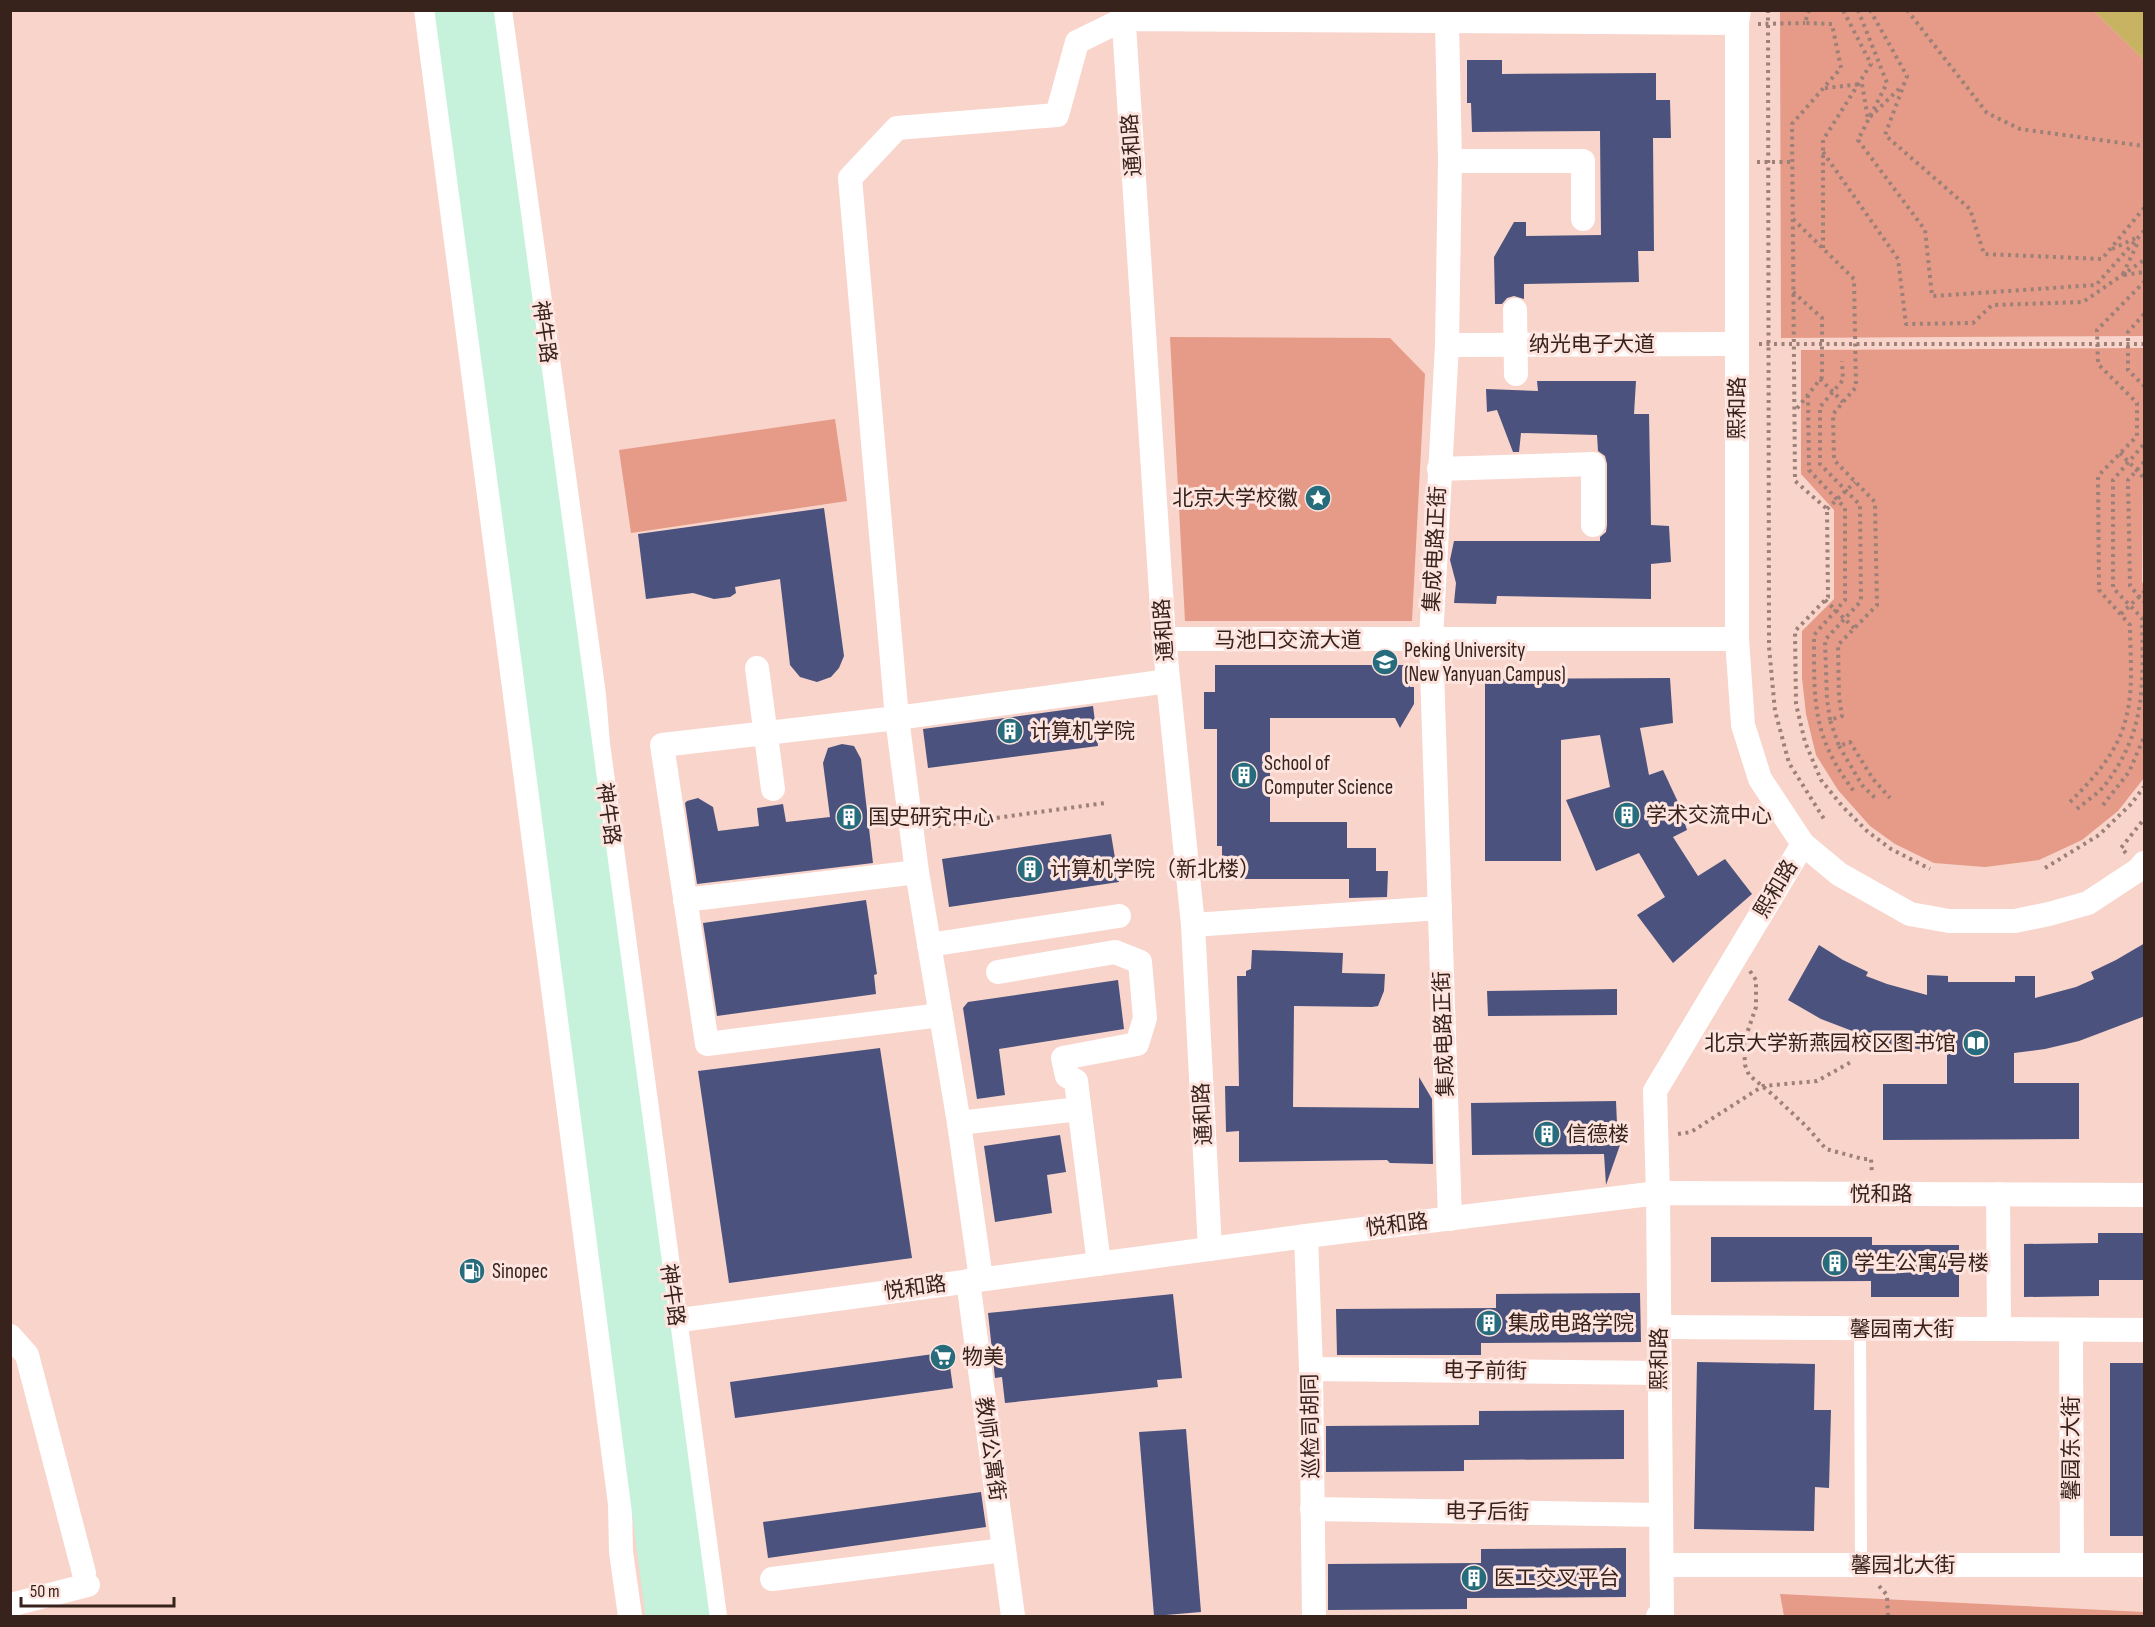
<svg xmlns="http://www.w3.org/2000/svg" width="2155" height="1627" viewBox="0 0 2155 1627" font-family="'Sofia Sans Condensed','Noto Sans SC',sans-serif">
  <rect width="100%" height="100%" fill="#f8d4cb"/>
  <g fill="#e59b87">
    <path d="M 1780,11 L 2094,11 L 2144,60 L 2144,336 L 1781,338 Z"/>
    <path d="M 1170,337 L 1390,338 L 1425,374 L 1412,621 L 1185,621 Z"/>
    <path d="M 2144,348 L 2142,582 L 2144,585 L 2144,778 L 2118,811 L 2082,840 L 2039,860 L 1985,867 L 1934,863 L 1895,844 L 1870,826 L 1838,790 L 1816,755 L 1806,714 L 1802,678 L 1802,631 L 1834,599 L 1834,510 L 1801,474 L 1801,350 Z"/>
    <path d="M 835,419 L 847,501 L 631,533 L 619,450 Z"/>
    <path d="M 1780,1594 L 2144,1612 L 2144,1616 L 1784,1616 Z"/>
  </g>
  <path fill="#c8b363" d="M 2094,11 L 2144,11 L 2144,60 Z"/>
  <g fill="#4a527d">
    <path d="M 1467,60 L 1502,60 L 1502,74 L 1656,73 L 1656,100 L 1670,100 L 1671,138 L 1653,138 L 1654,251 L 1638,251 L 1639,282 L 1524,284 L 1524,299 L 1514,296 L 1507,298 L 1502,304 L 1495,304 L 1494,257 L 1514,222 L 1526,222 L 1526,236 L 1601,235 L 1600,131 L 1472,132 L 1471,103 L 1467,103 Z"/>
    <path d="M 1537,381 L 1636,381 L 1634,414 L 1649,414 L 1651,525 L 1669,526 L 1671,562 L 1651,564 L 1651,599 L 1497,596 L 1496,604 L 1454,603 L 1456,583 L 1450,560 L 1454,541 L 1600,541 L 1600,537 L 1606,532 L 1607,525 L 1607,464 L 1605,456 L 1598,451 L 1597,435 L 1521,433 L 1519,452 L 1513,452 L 1497,410 L 1487,412 L 1486,389 L 1538,391 Z"/>
    <path d="M 824,508 L 844,656 L 839,668 L 831,677 L 817,682 L 800,677 L 790,665 L 780,579 L 735,587 L 736,593 L 730,597 L 714,599 L 693,593 L 646,599 L 638,534 Z"/>
    <path d="M 1215,665 L 1410,665 L 1410,687 L 1414,687 L 1414,704 L 1400,728 L 1395,718 L 1270,718 L 1270,822 L 1347,822 L 1347,848 L 1376,848 L 1376,871 L 1388,871 L 1387,897 L 1349,898 L 1349,879 L 1227,879 L 1227,856 L 1222,856 L 1222,846 L 1217,846 L 1217,729 L 1204,729 L 1204,692 L 1215,692 Z"/>
    <path d="M 1670,678 L 1673,723 L 1640,728 L 1649,775 L 1663,770 L 1677,800 L 1687,830 L 1673,837 L 1698,876 L 1725,859 L 1752,894 L 1673,963 L 1637,915 L 1665,897 L 1639,853 L 1596,871 L 1566,800 L 1610,787 L 1600,735 L 1561,740 L 1561,861 L 1485,861 L 1485,679 Z"/>
    <path d="M 1093,706 L 1098,746 L 928,768 L 923,729 Z"/>
    <path d="M 842,744 L 854,746 L 861,759 L 873,863 L 697,884 L 685,803 L 687,801 L 698,798 L 713,807 L 718,831 L 759,826 L 757,808 L 783,804 L 786,822 L 830,817 L 823,763 L 828,748 Z"/>
    <path d="M 1111,834 L 1119,882 L 949,907 L 942,859 Z"/>
    <path d="M 866,900 L 877,974 L 874,975 L 876,994 L 717,1016 L 703,923 Z"/>
    <path d="M 2145,943 L 2145,1016 L 2079,1041 L 2045,1049 L 2014,1053 L 2014,1083 L 2079,1083 L 2079,1139 L 1883,1140 L 1883,1084 L 1947,1084 L 1947,1053 L 1889,1045 L 1821,1019 L 1788,1000 L 1819,945 L 1843,960 L 1868,972 L 1866,976 L 1887,984 L 1927,995 L 1927,975 L 1948,976 L 1948,982 L 2015,982 L 2015,976 L 2035,976 L 2035,998 L 2076,987 L 2094,979 L 2091,972 L 2116,960 Z"/>
    <path d="M 1252,950 L 1343,953 L 1342,973 L 1385,974 L 1384,991 L 1378,1006 L 1372,1007 L 1294,1006 L 1293,1107 L 1419,1108 L 1419,1077 L 1432,1099 L 1433,1164 L 1390,1163 L 1387,1160 L 1239,1162 L 1239,1131 L 1226,1132 L 1225,1086 L 1239,1086 L 1237,976 L 1246,976 L 1246,971 L 1251,969 Z"/>
    <path d="M 1118,980 L 1124,1029 L 999,1049 L 1005,1095 L 977,1099 L 963,1008 L 968,1002 Z"/>
    <path d="M 1617,989 L 1617,1015 L 1488,1016 L 1487,991 Z"/>
    <path d="M 880,1048 L 912,1258 L 729,1283 L 698,1071 Z"/>
    <path d="M 1616,1101 L 1617,1124 L 1624,1124 L 1620,1145 L 1606,1185 L 1604,1154 L 1472,1155 L 1471,1103 Z"/>
    <path d="M 1060,1135 L 1066,1172 L 1047,1175 L 1052,1213 L 995,1222 L 984,1146 Z"/>
    <path d="M 2098,1233 L 2145,1233 L 2145,1280 L 2099,1280 L 2099,1296 L 2024,1297 L 2024,1244 L 2098,1243 Z"/>
    <path d="M 1711,1237 L 1872,1237 L 1872,1245 L 1959,1245 L 1959,1297 L 1871,1297 L 1871,1281 L 1711,1282 Z"/>
    <path d="M 1640,1293 L 1641,1342 L 1481,1343 L 1481,1355 L 1337,1355 L 1336,1309 L 1496,1308 L 1496,1294 Z"/>
    <path d="M 1173,1294 L 1182,1378 L 1157,1380 L 1158,1387 L 1005,1403 L 1002,1377 L 995,1378 L 988,1313 Z"/>
    <path d="M 948,1352 L 953,1388 L 735,1418 L 730,1382 Z"/>
    <path d="M 1697,1362 L 1815,1364 L 1814,1410 L 1831,1410 L 1829,1488 L 1815,1487 L 1814,1531 L 1694,1529 Z"/>
    <rect x="2110" y="1363" width="35" height="173"/>
    <path d="M 1624,1410 L 1624,1459 L 1464,1460 L 1464,1471 L 1326,1472 L 1326,1426 L 1479,1425 L 1479,1411 Z"/>
    <path d="M 1186,1429 L 1201,1612 L 1154,1616 L 1139,1432 Z"/>
    <path d="M 981,1492 L 986,1527 L 768,1558 L 763,1522 Z"/>
    <path d="M 1626,1548 L 1626,1597 L 1467,1598 L 1467,1609 L 1328,1610 L 1328,1564 L 1481,1563 L 1481,1549 Z"/>
  </g>
  <g fill="none" stroke-linecap="round" stroke-linejoin="round">
    <g stroke="#9d8078" stroke-width="4" stroke-dasharray="3 4.5" stroke-linecap="butt">
      <path d="M 1768,10 L 1769,647 L 1775,711 L 1789,763 L 1824,819"/>
      <path d="M 1809,10 L 1805,23 L 1832,24 L 1841,68 L 1792,124 L 1795,481 L 1827,509 L 1828,597 L 1795,631 L 1796,704 L 1805,742 L 1821,780 L 1843,807 L 1868,832 L 1891,849 L 1930,869"/>
      <path d="M 1858,10 L 1887,83 L 1858,140 L 1925,230 L 1932,296 L 2096,285 L 2144,231"/>
      <path d="M 1870,10 L 1907,76 L 1885,135 L 1970,209 L 1984,254 L 2102,259 L 2144,208"/>
      <path d="M 1907,10 L 1987,113 L 2020,129 L 2144,146"/>
      <path d="M 1758,24 L 1805,23"/>
      <path d="M 1825,88 L 1862,84 L 1868,119"/>
      <path d="M 1870,117 L 1901,87"/>
      <path d="M 1823,152 L 1898,259 L 1906,324 L 1973,323 L 1992,305 L 2083,302 L 2144,260"/>
      <path d="M 1757,162 L 1792,162"/>
      <path d="M 1793,219 L 1854,279 L 1856,387 L 1833,414 L 1834,460 L 1875,502 L 1877,605 L 1838,645 L 1839,697 L 1842,716 L 1830,720 L 1839,746 L 1850,742 L 1873,779 L 1890,798"/>
      <path d="M 1823,248 L 1823,140 L 1871,64 L 1843,10"/>
      <path d="M 2112,249 L 2138,237"/>
      <path d="M 2123,274 L 2139,240"/>
      <path d="M 2124,275 L 2144,272"/>
      <path d="M 1793,292 L 1822,318 L 1822,377 L 1795,411"/>
      <path d="M 2144,314 L 2128,332 L 2128,370 L 2144,386"/>
      <path d="M 1759,344 L 2144,344"/>
      <path d="M 1820,379 L 1843,402"/>
      <path d="M 1808,395 L 1809,470 L 1845,508 L 1845,600 L 1814,635 C 1814,704 1812,737 1856,794"/>
      <path d="M 2120,453 L 2144,478"/>
      <path d="M 2144,462 L 2128,480 L 2130,586 L 2144,602"/>
      <path d="M 1827,509 L 1855,482"/>
      <path d="M 1825,600 L 1854,628"/>
      <path d="M 2121,614 L 2144,592"/>
      <path d="M 1830,720 L 1827,699 L 1825,640 L 1861,601 L 1860,505 L 1820,464 L 1820,407 L 1843,380 L 1842,361"/>
      <path d="M 1839,746 L 1862,785 L 1877,800"/>
      <path d="M 2070,802 C 2094,778 2118,752 2126,718 C 2134,688 2130,655 2130,625 L 2099,590 L 2098,476 L 2137,436 L 2137,403 L 2098,364 L 2097,330 L 2144,282"/>
      <path d="M 2103,805 L 2129,772 L 2144,737"/>
      <path d="M 2077,809 C 2086,801 2098,794 2105,785 C 2147,730 2143,683 2142,618 L 2113,588 L 2113,480 L 2144,444"/>
      <path d="M 930,827 L 1105,803"/>
      <path d="M 2126,853 L 2121,848 L 2144,819"/>
      <path d="M 2045,868 L 2099,835 L 2131,804 L 2144,787"/>
      <path d="M 1750,971 L 1756,980 L 1756,1007 L 1744,1042 L 1745,1065 L 1749,1075 L 1773,1095 L 1807,1127 L 1826,1149 L 1863,1159 L 1871,1159 L 1872,1174"/>
      <path d="M 1678,1134 L 1691,1132 L 1763,1086 L 1817,1081 L 1851,1062"/>
      <path d="M 1879,1586 L 1887,1595 L 1888,1616"/>
    </g>
    <path stroke="#fff" stroke-width="12" d="M 1860,1328 L 1861,1565"/>
    <g stroke="#fff" stroke-width="24">
      <path d="M 426,10 L 620,1504 L 621,1552 L 630,1616"/>
      <path d="M 500,10 L 594,695 L 598,744 L 715,1616"/>
      <path d="M 1123,10 L 1164,639 L 1193,925 L 1210,1249"/>
      <path d="M 1447,22 L 1450,161 L 1447,345 L 1431,640 L 1450,1219"/>
      <path d="M 1450,161 L 1583,161 L 1583,219"/>
      <path d="M 1515,310 L 1516,374"/>
      <path d="M 1447,345 L 1737,344"/>
      <path d="M 1439,469 L 1593,464 L 1593,525"/>
      <path d="M 1164,639 L 1737,639"/>
      <path d="M 757,668 L 773,789"/>
      <path d="M 1803,844 L 1839,874 L 1910,914 L 1949,921 L 2015,921 L 2049,914 L 2088,903 L 2138,870 L 2144,863"/>
      <path d="M 685,900 L 917,872"/>
      <path d="M 1193,925 L 1440,908"/>
      <path d="M 929,945 L 1119,916"/>
      <path d="M 998,972 L 1115,952 L 1140,962 L 1145,1018 L 1137,1044 L 1063,1058 L 1067,1076 L 1076,1081 L 1099,1264"/>
      <path d="M 941,1015 L 707,1044 L 662,745 L 897,718 L 1168,681"/>
      <path d="M 959,1123 L 1079,1109"/>
      <path d="M 1998,1194 L 1999,1329"/>
      <path d="M 1306,1236 L 1311,1369 L 1314,1616"/>
      <path d="M 981,1279 L 959,1123 L 917,872 L 897,718 L 850,178 L 897,128 L 1057,115 L 1077,42 L 1124,19 L 1737,23"/>
      <path d="M 968,1281 L 1013,1616"/>
      <path d="M 658,1323 L 1306,1236 L 1658,1193 L 2144,1195"/>
      <path d="M 1659,1327 L 2144,1330"/>
      <path d="M 2071,1330 L 2072,1565"/>
      <path d="M 10,1336 L 27,1355 L 84,1573"/>
      <path d="M 1311,1369 L 1659,1373"/>
      <path d="M 1312,1509 L 1661,1515"/>
      <path d="M 1662,1565 L 2144,1565"/>
      <path d="M 772,1579 L 1004,1550"/>
      <path d="M 10,1605 L 88,1585"/>
      <path d="M 1658,1616 L 1662,1613 L 1658,1193 L 1655,1091 L 1803,844 L 1760,779 L 1743,725 L 1737,639 L 1737,23 L 1739,10"/>
    </g>
    <g stroke="#c6f1da" stroke-width="33">
      <path d="M 451,10 L 538,660 L 662,1616"/>
      <path d="M 477,10 L 693,1616"/>
    </g>
  </g>
  <defs>
    <symbol id="sight-disc" viewBox="-11 -11 22 22"><circle r="9.5" fill="#276c7c" stroke="#fde4de"/><path d="M0-6L1.8-2.2L6-1.7L2.9 1.2L3.7 5.4L0 3.3L-3.7 5.4L-2.9 1.2L-6-1.7L-1.8-2.2Z" fill="#fff"/></symbol>
    <symbol id="university-disc" viewBox="-11 -11 22 22"><circle r="9.5" fill="#276c7c" stroke="#fde4de"/><path d="M0-5L7-2L0 1L-7-2ZM-4 1L0 2.5L4 1V4Q0 6-4 4Z" fill="#fff"/></symbol>
    <symbol id="building-disc" viewBox="-11 -11 22 22"><circle r="9.5" fill="#276c7c" stroke="#fde4de"/><path d="M-4-6H4V6H1V3H-1V6H-4ZM-2.5-4.3h1.7v1.8h-1.7ZM.8-4.3h1.7v1.8H.8ZM-2.5-1h1.7V.8h-1.7ZM.8-1h1.7V.8H.8Z" fill="#fff"/></symbol>
    <symbol id="library-disc" viewBox="-11 -11 22 22"><circle r="9.5" fill="#276c7c" stroke="#fde4de"/><path d="M-6-4Q-3-5.5-.7-3.5V5Q-3 3-6 4ZM6-4Q3-5.5 .7-3.5V5Q3 3 6 4Z" fill="#fff"/></symbol>
    <symbol id="fuel-disc" viewBox="-11 -11 22 22"><circle r="9.5" fill="#276c7c" stroke="#fde4de"/><path d="M-5.5-6h7V0h2V4h1.3V-2.5L3-4.5l.8-.8L6-3V5H2.5V1h-1V6h-7ZM-4.2-4.7v3.2H.2V-4.7Z" fill="#fff"/></symbol>
    <symbol id="supermarket-disc" viewBox="-11 -11 22 22"><circle r="9.5" fill="#276c7c" stroke="#fde4de"/><path d="M-6-5.5h2.5l.6 2H6L4.5 2H-2.5L-4.4-4H-6ZM-1.5 3.2a1.3 1.3 0 1 0 .1 0ZM3 3.2a1.3 1.3 0 1 0 .1 0Z" fill="#fff"/></symbol>
  </defs>
  <g fill-rule="evenodd">
    <use href="#sight-disc" x="1303" y="483" width="30" height="30"/>
    <use href="#university-disc" x="1370" y="647" width="30" height="30"/>
    <use href="#building-disc" x="995" y="716" width="30" height="30"/>
    <use href="#building-disc" x="1229" y="760" width="30" height="30"/>
    <use href="#building-disc" x="1612" y="800" width="30" height="30"/>
    <use href="#building-disc" x="834" y="802" width="30" height="30"/>
    <use href="#building-disc" x="1015" y="854" width="30" height="30"/>
    <use href="#library-disc" x="1961" y="1028" width="30" height="30"/>
    <use href="#building-disc" x="1532" y="1119" width="30" height="30"/>
    <use href="#building-disc" x="1820" y="1248" width="30" height="30"/>
    <use href="#fuel-disc" x="457" y="1256" width="30" height="30"/>
    <use href="#building-disc" x="1474" y="1308" width="30" height="30"/>
    <use href="#supermarket-disc" x="928" y="1342" width="30" height="30"/>
    <use href="#building-disc" x="1459" y="1563" width="30" height="30"/>
  </g>
  <g text-anchor="middle" dominant-baseline="central" stroke-width="6" stroke-linejoin="round" paint-order="stroke">
    <g font-size="21" fill="#38221c" stroke="#fde4de">
      <text transform="translate(1132 145) rotate(-94)">通和路</text>
      <text transform="translate(544 332) rotate(82)">神牛路</text>
      <text x="1592" y="344">纳光电子大道</text>
      <text transform="translate(1737 408) rotate(-90)">熙和路</text>
      <text transform="translate(1435 549) rotate(-87)">集成电路正街</text>
      <text transform="translate(1164 630) rotate(-94)">通和路</text>
      <text x="1288" y="640">马池口交流大道</text>
      <text transform="translate(608 814) rotate(82)">神牛路</text>
      <text transform="translate(1776 889) rotate(-59)">熙和路</text>
      <text transform="translate(1444 1034) rotate(-92)">集成电路正街</text>
      <text transform="translate(1203 1114) rotate(-93)">通和路</text>
      <text x="1881" y="1194">悦和路</text>
      <text transform="translate(1397 1225) rotate(-7)">悦和路</text>
      <text transform="translate(915 1288) rotate(-8)">悦和路</text>
      <text transform="translate(672 1295) rotate(82)">神牛路</text>
      <text x="1902" y="1329">馨园南大街</text>
      <text transform="translate(1659 1359) rotate(-90)">熙和路</text>
      <text transform="translate(1485 1371) rotate(1)">电子前街</text>
      <text transform="translate(1311 1426) rotate(-91)">巡检司胡同</text>
      <text transform="translate(2071 1448) rotate(-90)">馨园东大街</text>
      <text transform="translate(990 1449) rotate(82)">教师公寓街</text>
      <text transform="translate(1487 1512) rotate(1)">电子后街</text>
      <text x="1903" y="1565">馨园北大街</text>
    </g>
    <g font-size="21" fill="#38221c" stroke="#fde4de" text-anchor="start">
      <text x="1298" y="498" text-anchor="end">北京大学校徽</text>
      <text x="1404" y="650">Peking University<tspan x="1404" dy="24">(New Yanyuan Campus)</tspan></text>
      <text x="1030" y="731">计算机学院</text>
      <text x="1264" y="763">School of<tspan x="1264" dy="24">Computer Science</tspan></text>
      <text x="1646" y="815">学术交流中心</text>
      <text x="868" y="817">国史研究中心</text>
      <text x="1050" y="869">计算机学院（新北楼）</text>
      <text x="1956" y="1043" text-anchor="end">北京大学新燕园校区图书馆</text>
      <text x="1566" y="1134">信德楼</text>
      <text x="1854" y="1263">学生公寓4号楼</text>
      <text x="492" y="1271">Sinopec</text>
      <text x="1508" y="1323">集成电路学院</text>
      <text x="962" y="1357">物美</text>
      <text x="1494" y="1578">医工交叉平台</text>
    </g>
  </g>
  <rect width="2155" height="1627" fill="none" stroke="#38221c" stroke-width="24"/>
  <path d="M21 1597v9h153v-9" fill="none" stroke="#38221c" stroke-width="3"/>
  <text x="30" y="1597" font-size="18" fill="#38221c" stroke="#fde4de" stroke-width="4.5" paint-order="stroke">50 m</text>
</svg>
